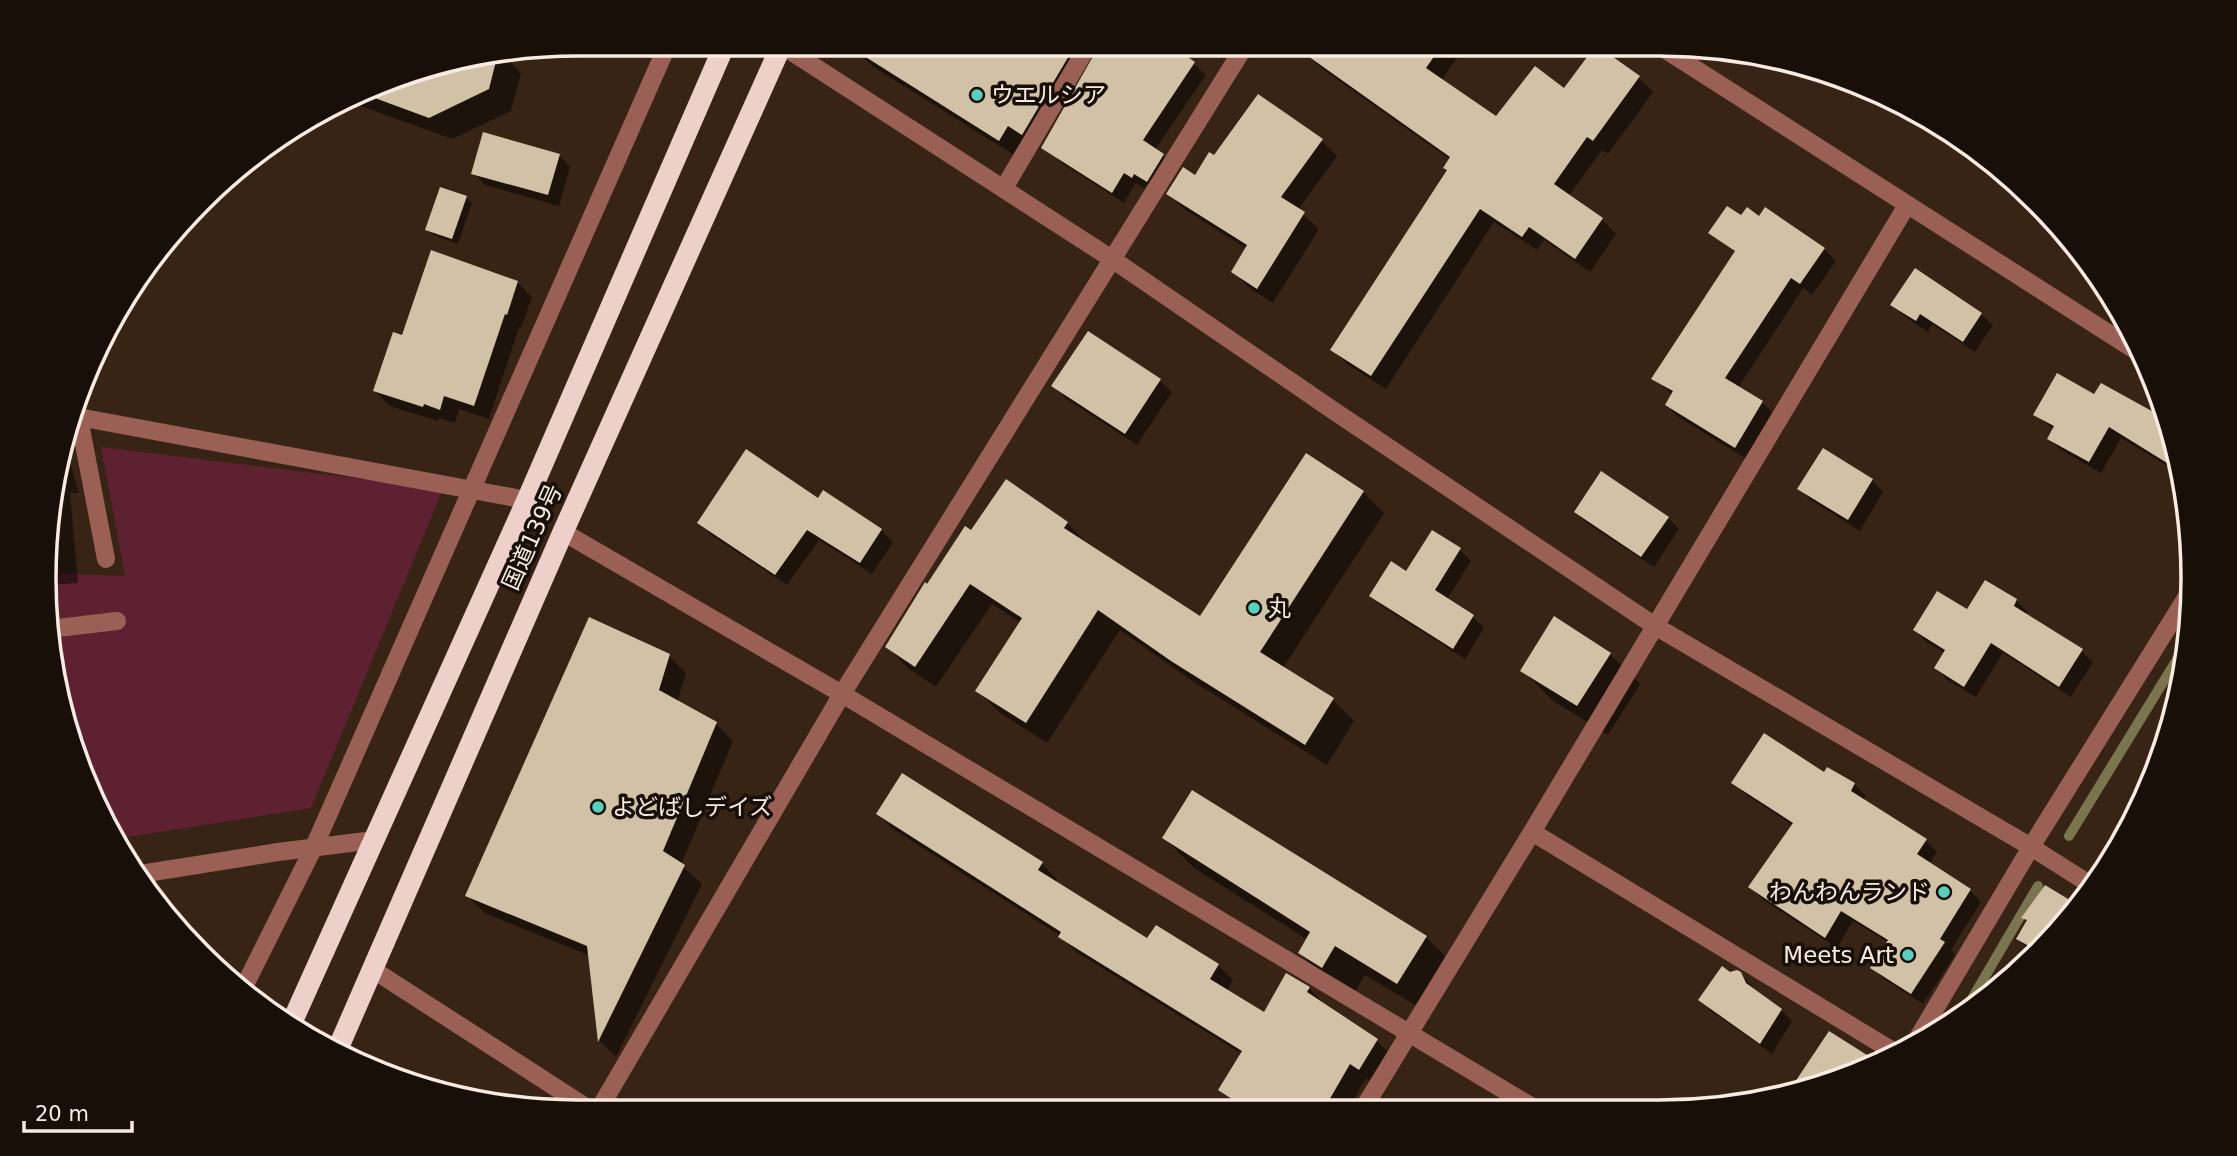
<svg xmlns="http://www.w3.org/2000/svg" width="2237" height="1156" viewBox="0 0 2237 1156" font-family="'DejaVu Sans','Noto Sans JP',sans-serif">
  <rect width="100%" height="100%" fill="#382415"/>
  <path fill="#5d2131" d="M 101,447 L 443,489 L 311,808 L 115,839 L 85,783 L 45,613 L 49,573 L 125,576 Z"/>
  <g fill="#0007">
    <path d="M 858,44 L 1087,44 L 1017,157 L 872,66 L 855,49 Z"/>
    <path d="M 1166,44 L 1194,64 L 1206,75 L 1155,150 L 1175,167 L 1159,192 L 1147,184 L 1144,188 L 1136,183 L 1124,203 L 1063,164 L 1052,153 Z"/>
    <path d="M 1388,45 L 1466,45 L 1441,81 L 1497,118 L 1565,90 L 1639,78 L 1653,92 L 1608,154 L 1602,150 L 1569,196 L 1602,220 L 1616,234 L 1590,272 L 1544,240 L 1537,250 L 1494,222 L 1386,389 L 1347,364 L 1333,350 L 1449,171 L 1451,160 L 1321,68 L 1307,54 L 1380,57 Z"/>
    <path d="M 506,56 L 506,58 L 521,73 L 511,111 L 452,139 L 350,102 L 406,72 Z"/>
    <path d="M 1322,141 L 1337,156 L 1298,210 L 1319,229 L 1273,303 L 1248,287 L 1233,271 L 1247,249 L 1184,209 L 1168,194 L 1195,177 L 1214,157 Z"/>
    <path d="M 559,155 L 570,167 L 559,206 L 485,185 L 473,173 Z"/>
    <path d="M 466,198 L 472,203 L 458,244 L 433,235 L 427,229 Z"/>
    <path d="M 1741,218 L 1760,218 L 1824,249 L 1836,261 L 1812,295 L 1803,288 L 1738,388 L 1762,402 L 1774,414 L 1747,459 L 1678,417 L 1667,405 L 1673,395 L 1653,378 L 1736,253 L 1711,232 Z"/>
    <path d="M 517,282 L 532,297 L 521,328 L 519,327 L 489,419 L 459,409 L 455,423 L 439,418 L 438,421 L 390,406 L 375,391 L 403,337 Z"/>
    <path d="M 1893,305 L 1981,314 L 1993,325 L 1975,352 L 1932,324 L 1928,332 L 1904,316 Z"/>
    <path d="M 1088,334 L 1160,381 L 1172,392 L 1137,445 L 1065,398 L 1054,386 Z"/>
    <path d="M 2102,385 L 2169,422 L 2181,474 L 2121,438 L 2101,473 L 2061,450 L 2049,439 L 2054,430 L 2035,414 L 2095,396 Z"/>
    <path d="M 61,445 L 66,449 L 79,493 L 70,493 L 78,583 L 48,585 Z"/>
    <path d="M 1872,480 L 1883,492 L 1860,531 L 1811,500 L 1799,489 Z"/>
    <path d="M 1363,492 L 1384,513 L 1283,668 L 1333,700 L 1354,721 L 1327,765 L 1194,682 L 1120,630 L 1047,743 L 999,712 L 978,691 L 1021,623 L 992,604 L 936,687 L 908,668 L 887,647 L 927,586 L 972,533 L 1067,523 L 1088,544 L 1200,619 Z"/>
    <path d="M 818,500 L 881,530 L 893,542 L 872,574 L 819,540 L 787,585 L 711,535 L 700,523 Z"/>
    <path d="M 1576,512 L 1668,518 L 1679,529 L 1654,567 L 1588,524 Z"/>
    <path d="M 1460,550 L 1471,561 L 1447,599 L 1473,617 L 1484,628 L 1465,659 L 1383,607 L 1372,596 L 1407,573 Z"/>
    <path d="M 1986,582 L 2016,601 L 2028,612 L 2026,615 L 2081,651 L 2093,662 L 2071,697 L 2003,653 L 1976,697 L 1947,680 L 1936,668 L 1945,653 L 1926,642 L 1915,630 L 1967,612 Z"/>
    <path d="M 1610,654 L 1640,684 L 1608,735 L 1552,700 L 1522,670 Z"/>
    <path d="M 669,656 L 686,673 L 677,702 L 716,724 L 733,741 L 681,865 L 702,884 L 616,1057 L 600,1041 L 590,956 L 485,913 L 467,896 Z"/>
    <path d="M 1824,774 L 1854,784 L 1866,796 L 1863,800 L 1925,840 L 1937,852 L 1929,864 L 1970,890 L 1981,902 L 1951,950 L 1955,955 L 1923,1004 L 1884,979 L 1872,968 L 1889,943 L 1853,921 L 1837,948 L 1762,899 L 1750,887 L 1794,826 L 1745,794 L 1734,783 Z"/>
    <path d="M 878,814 L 1042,864 L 1057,879 L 1055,882 L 1148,940 L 1218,965 L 1233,980 L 1227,991 L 1264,1014 L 1309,988 L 1324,1004 L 1323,1005 L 1377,1041 L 1392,1056 L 1374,1084 L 1366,1078 L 1348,1109 L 1241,1109 L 1220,1090 L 1242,1054 L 1076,952 L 1061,936 L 893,829 Z"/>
    <path d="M 1164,838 L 1426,937 L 1456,967 L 1428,1013 L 1365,975 L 1352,996 L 1330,983 L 1300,953 L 1308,940 L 1194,868 Z"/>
    <path d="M 2024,918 L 2061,930 L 2029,960 L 2031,952 L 2018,939 L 2028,922 Z"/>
    <path d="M 1730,974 L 1740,974 L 1752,986 L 1755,992 L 1781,1010 L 1792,1021 L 1772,1054 L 1711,1011 L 1700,999 Z"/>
    <path d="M 1866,1057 L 1874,1065 L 1863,1072 L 1809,1086 L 1801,1078 Z"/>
    <path d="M 532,1096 L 555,1111 L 524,1108 Z"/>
  </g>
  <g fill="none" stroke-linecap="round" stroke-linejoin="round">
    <g stroke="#7a744f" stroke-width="10">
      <path d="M 2069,836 L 2187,643"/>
      <path d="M 1963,1014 L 2038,886"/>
    </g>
  </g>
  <g fill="#d1c2a7">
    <path d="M 845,44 L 1076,44 L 1022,135 L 1008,126 L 999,141 Z"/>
    <path d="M 1100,44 L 1169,44 L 1195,62 L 1143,140 L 1164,154 L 1147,182 L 1134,174 L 1132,178 L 1124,173 L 1112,193 L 1041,148 Z"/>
    <path d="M 1291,44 L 1442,45 L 1426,68 L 1496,116 L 1535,66 L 1564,88 L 1596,45 L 1640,76 L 1593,141 L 1587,137 L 1554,184 L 1603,218 L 1575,259 L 1529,227 L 1522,237 L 1480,209 L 1371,376 L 1330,350 L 1447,170 L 1443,168 L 1450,157 Z"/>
    <path d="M 497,57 L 489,89 L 429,118 L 364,94 L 406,72 Z"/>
    <path d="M 1258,94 L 1323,139 L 1281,197 L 1305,212 L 1257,289 L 1231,272 L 1247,245 L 1166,194 L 1183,167 L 1195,175 L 1209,152 L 1214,155 Z"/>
    <path d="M 483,132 L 560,154 L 548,195 L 471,174 Z"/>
    <path d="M 440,187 L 467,196 L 452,239 L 425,230 Z"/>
    <path d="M 1727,206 L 1741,215 L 1747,207 L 1759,216 L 1765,207 L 1825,248 L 1800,284 L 1791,278 L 1725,378 L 1763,401 L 1735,448 L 1665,405 L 1673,391 L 1651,379 L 1735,251 L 1708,233 Z"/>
    <path d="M 431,250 L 518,281 L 507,315 L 505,314 L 474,406 L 444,396 L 440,410 L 424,404 L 423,407 L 373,391 L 393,332 L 402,335 Z"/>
    <path d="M 1915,268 L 1982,313 L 1963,342 L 1920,314 L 1916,321 L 1890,305 Z"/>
    <path d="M 1088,331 L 1161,379 L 1125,434 L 1051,386 Z"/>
    <path d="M 2057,373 L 2094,394 L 2101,383 L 2168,420 L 2180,471 L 2109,427 L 2089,462 L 2047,439 L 2054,426 L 2033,415 Z"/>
    <path d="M 1823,448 L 1873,479 L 1848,520 L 1797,489 Z"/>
    <path d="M 746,449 L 818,498 L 823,490 L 882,529 L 860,563 L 807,530 L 775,575 L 697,523 Z"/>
    <path d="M 1306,453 L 1364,491 L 1260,652 L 1334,698 L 1305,745 L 1171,661 L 1098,610 L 1026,723 L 975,691 L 1022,618 L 970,584 L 915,667 L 885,647 L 925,582 L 927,584 L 965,526 L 971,530 L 1006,479 L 1068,522 L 1064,528 L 1200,616 Z"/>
    <path d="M 1601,471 L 1669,517 L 1641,557 L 1574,512 Z"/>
    <path d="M 1432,530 L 1461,548 L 1435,590 L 1474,615 L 1453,649 L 1369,596 L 1391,561 L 1406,571 Z"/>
    <path d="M 1985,580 L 2017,599 L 2014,606 L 2083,649 L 2059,687 L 1991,643 L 1964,687 L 1934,668 L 1945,650 L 1913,630 L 1937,591 L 1967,609 Z"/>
    <path d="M 1554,616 L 1611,653 L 1577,706 L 1520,671 Z"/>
    <path d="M 589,617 L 670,654 L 659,690 L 717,722 L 663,851 L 685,865 L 598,1042 L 587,946 L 465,896 Z"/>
    <path d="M 1764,733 L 1824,772 L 1827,767 L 1855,783 L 1851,791 L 1927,839 L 1917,854 L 1971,889 L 1940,939 L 1945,942 L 1911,994 L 1870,968 L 1888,940 L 1841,911 L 1825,938 L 1748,887 L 1793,823 L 1731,783 Z"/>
    <path d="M 902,773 L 1043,862 L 1038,870 L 1147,938 L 1156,925 L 1219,964 L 1210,979 L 1264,1012 L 1286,973 L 1310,987 L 1307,992 L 1378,1039 L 1359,1070 L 1350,1064 L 1324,1109 L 1247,1109 L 1218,1090 L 1242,1051 L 1058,937 L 1061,932 L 876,814 Z"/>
    <path d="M 1192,790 L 1427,936 L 1397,984 L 1335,946 L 1322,968 L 1298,953 L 1310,932 L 1162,838 Z"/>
    <path d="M 2045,885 L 2078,905 L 2061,930 L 2038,951 L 2016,939 L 2027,920 L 2021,918 Z"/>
    <path d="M 1722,966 L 1730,972 L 1737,970 L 1741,972 L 1746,983 L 1782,1009 L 1760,1044 L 1698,1000 Z"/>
    <path d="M 1829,1031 L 1867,1055 L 1855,1074 L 1789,1091 Z"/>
  </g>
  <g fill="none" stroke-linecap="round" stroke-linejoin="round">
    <g stroke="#9a6055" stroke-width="18">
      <path d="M 781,45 L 1112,259 L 1334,411 L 1655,626 L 2031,847 L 2091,885"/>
      <path d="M 1658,45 L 2141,354"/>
      <path d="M 1004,188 L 1089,44"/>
      <path d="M 73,416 L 527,500"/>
      <path d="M 79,418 L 106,559"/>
      <path d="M 563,532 L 842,694 L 1534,1108"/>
      <path d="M 49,629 L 117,621"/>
      <path d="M 1532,832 L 1896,1053"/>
      <path d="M 134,875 L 278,852 L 374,840"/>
      <path d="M 372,969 L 592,1111"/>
      <path d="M 244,987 L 314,847 L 668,44"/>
      <path d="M 1916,1041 L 2031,847 L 2191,590"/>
      <path d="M 1363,1109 L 1532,832 L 1907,205"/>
      <path d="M 598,1111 L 842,694 L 1246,44"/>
    </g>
    <g stroke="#edd0ca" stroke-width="21">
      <path d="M 292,1022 L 527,500 L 725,44"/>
      <path d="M 336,1053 L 563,532 L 782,44"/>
    </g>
  </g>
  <g fill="#5acebd" stroke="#190f09" stroke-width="2.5">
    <circle cx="977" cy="95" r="7"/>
    <circle cx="1254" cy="608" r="7"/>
    <circle cx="598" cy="807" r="7"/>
    <circle cx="1944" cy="892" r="7"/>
    <circle cx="1908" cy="955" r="7"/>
  </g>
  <g text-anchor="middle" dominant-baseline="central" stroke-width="7" stroke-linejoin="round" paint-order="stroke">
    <g font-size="23" fill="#f9ebe1" stroke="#190f09" text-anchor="start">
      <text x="991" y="95">ウエルシア</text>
      <text x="1268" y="608">丸</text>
      <text x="612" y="807">よどばしデイズ</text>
      <text x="1930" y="892" text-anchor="end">わんわんランド</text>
      <text x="1894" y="955" text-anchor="end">Meets Art</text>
    </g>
    <g font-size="23" fill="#f9ebe1" stroke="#190f09">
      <text transform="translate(532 537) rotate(-66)">国道139号</text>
    </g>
  </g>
  <path d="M0 0H2237V1156H0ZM578 56H1659A522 522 0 0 1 2181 578V578A522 522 0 0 1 1659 1100H578A522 522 0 0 1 56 578V578A522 522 0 0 1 578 56Z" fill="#190f09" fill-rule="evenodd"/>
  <path fill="none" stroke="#f9ebe1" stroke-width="3.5" d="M578 56H1659A522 522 0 0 1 2181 578V578A522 522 0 0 1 1659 1100H578A522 522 0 0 1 56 578V578A522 522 0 0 1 578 56Z"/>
  <path d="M24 1121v10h108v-10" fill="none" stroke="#f9ebe1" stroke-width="3.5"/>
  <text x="35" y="1121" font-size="21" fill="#f9ebe1" stroke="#190f09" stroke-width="5" paint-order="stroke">20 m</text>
</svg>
